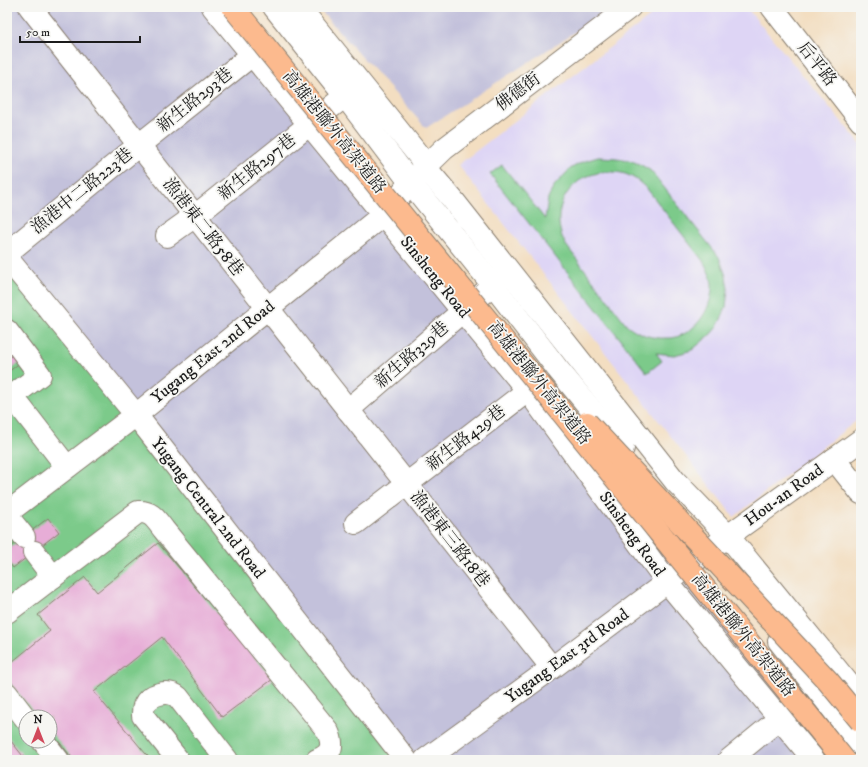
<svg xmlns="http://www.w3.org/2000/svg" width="868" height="767" viewBox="0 0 868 767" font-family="'IM FELL DW Pica','Noto Serif TC',serif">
  <rect width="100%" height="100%" fill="#f6f6f2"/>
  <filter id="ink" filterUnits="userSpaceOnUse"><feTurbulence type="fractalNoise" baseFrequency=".025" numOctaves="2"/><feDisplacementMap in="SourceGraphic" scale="8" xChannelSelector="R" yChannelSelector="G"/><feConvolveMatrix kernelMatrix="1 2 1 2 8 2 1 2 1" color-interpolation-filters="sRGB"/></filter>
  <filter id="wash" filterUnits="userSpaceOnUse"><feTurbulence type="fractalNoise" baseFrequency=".012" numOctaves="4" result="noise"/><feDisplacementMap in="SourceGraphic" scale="16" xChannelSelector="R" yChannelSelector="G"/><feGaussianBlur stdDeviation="0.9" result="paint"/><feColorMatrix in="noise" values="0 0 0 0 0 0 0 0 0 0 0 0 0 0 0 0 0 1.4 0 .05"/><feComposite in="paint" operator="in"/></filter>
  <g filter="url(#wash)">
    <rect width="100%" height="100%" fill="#f3dec1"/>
    <path fill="#ded5f5" d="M 662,7 L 746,7 L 861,145 L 861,417 L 734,517 L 458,165 Z"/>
    <g fill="#c3c1db" fill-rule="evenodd">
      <path d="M 7,7 L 239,7 L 851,760 L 7,760 ZM 26,717 L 50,717 L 50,741 L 26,741 Z"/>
      <path d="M 317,7 L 614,7 L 426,128 Z"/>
    </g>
    <g fill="#7cca8a" stroke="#4c7353" fill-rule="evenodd">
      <path d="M 598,157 C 620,158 632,158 651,171 L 719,257 L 726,276 L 728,289 L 726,307 L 722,317 L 717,327 L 710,335 L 692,350 L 682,353 L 674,355 L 656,353 L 662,361 L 647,373 L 490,174 L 502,165 L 545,219 L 548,198 L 554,186 L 570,169 L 582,162 ZM 602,172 C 623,171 632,174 648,190 L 703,261 C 707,268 711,276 712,284 C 713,306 698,331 676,337 C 673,338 670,338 667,338 C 651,339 639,334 627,325 L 566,245 C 553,222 558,197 579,181 C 585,176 594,174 602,172 Z"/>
      <path d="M 7,258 L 406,760 L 7,760 ZM 26,717 L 50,717 L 50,741 L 26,741 Z"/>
    </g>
    <g id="blocks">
      <g fill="#e7add7">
        <path d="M 7,343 L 22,361 L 7,373 Z"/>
        <path d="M 48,518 L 59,532 L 13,568 L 7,560 L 7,550 Z"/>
        <path d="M 158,543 L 273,679 L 222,717 L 162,637 L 94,692 L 151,760 L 74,760 L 50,731 L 50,717 L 38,717 L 7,679 L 7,666 L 50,631 L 38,615 L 85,577 L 97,592 Z"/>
        <path d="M 7,736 L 26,760 L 7,760 Z"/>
      </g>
    </g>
  </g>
  <g filter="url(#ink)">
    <use href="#blocks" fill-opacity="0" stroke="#887d6e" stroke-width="1"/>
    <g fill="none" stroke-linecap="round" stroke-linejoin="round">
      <defs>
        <g id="minor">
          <path d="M 30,7 L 552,668"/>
          <path d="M 213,7 L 528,391 L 667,582 L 814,760"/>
          <path d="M 274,7 L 345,96 L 410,182 L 493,285 L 557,368 L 623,448"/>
          <path d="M 299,7 L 419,156 L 425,167 L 453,200 L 675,481 L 728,536 L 861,699"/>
          <path d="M 772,7 L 861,121"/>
          <path d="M 167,236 L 195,216 L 345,96"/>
          <path d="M 7,253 L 139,145 L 252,55"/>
          <path d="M 7,258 L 136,415 L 406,760"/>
          <path d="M 7,331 L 40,375 L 7,400"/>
          <path d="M 12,396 L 67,467"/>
          <path d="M 348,410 L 493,285"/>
          <path d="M 834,459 L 861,493"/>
          <path d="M 7,513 L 136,415 L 389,210 L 410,182 L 444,149 L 630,7"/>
          <path d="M 7,516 L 24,537"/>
          <path d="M 356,523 L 539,382"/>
          <path d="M 34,552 L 53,577"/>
          <path d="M 7,612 L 138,512 C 152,511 156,520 164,530 L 327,730 C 334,744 333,754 317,760"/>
          <path d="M 779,641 L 861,745"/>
          <path d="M 7,694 L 26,719"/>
          <path d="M 43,741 L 58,760"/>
          <path d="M 178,760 L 143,716 C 143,713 143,709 144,706 C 149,694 168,689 178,697 L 227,760"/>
          <path d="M 425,760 L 552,668 L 667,582 L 728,536 L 861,440"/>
          <path d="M 729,760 L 790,710"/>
        </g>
      </defs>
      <use href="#minor" stroke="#887d6e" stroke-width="24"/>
      <use href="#minor" stroke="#fff" stroke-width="22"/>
      <defs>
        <g id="highway-bridge">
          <path d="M 233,7 L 844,760"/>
          <path d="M 587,423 L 828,681 L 861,721"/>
        </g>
      </defs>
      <use href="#highway-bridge" stroke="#887d6e" stroke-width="24" stroke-linecap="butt"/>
      <use href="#highway-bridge" stroke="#fcba8e" stroke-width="22"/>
    </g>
  </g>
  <g text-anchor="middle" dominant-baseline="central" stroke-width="3.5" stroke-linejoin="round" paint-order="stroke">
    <g font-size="17" fill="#1c1c1c" stroke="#f6f6f2">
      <text transform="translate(817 64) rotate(52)">后平路</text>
      <text transform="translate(518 92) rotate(-37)">佛德街</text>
      <text transform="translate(195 100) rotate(-39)">新生路293巷</text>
      <text transform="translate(334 132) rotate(51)">高雄港聯外高架道路</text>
      <text transform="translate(257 167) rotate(-39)">新生路297巷</text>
      <text transform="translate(82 191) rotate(-39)">漁港中二路223巷</text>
      <text transform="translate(203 227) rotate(52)">漁港東二路58巷</text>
      <text transform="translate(435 277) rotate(51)">Sinsheng Road</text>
      <text transform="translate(213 352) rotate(-39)">Yugang East 2nd Road</text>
      <text transform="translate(412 355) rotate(-41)">新生路329巷</text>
      <text transform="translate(539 383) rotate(51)">高雄港聯外高架道路</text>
      <text transform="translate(466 438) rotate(-38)">新生路429巷</text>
      <text transform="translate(784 495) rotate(-36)">Hou-an Road</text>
      <text transform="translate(208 508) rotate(52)">Yugang Central 2nd Road</text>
      <text transform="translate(632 534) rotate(54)">Sinsheng Road</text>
      <text transform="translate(450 539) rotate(52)">漁港東三路18巷</text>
      <text transform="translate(743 635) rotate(51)">高雄港聯外高架道路</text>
      <text transform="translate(567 656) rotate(-36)">Yugang East 3rd Road</text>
    </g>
  </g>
  <rect width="868" height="767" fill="none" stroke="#f6f6f2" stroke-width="24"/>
  <g transform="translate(38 729)"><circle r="19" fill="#f6f6f2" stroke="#9f9f9c"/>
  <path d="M0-3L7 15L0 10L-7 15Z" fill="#d1495b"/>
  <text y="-6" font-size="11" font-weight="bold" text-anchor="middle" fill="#1c1c1c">N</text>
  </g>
  <path d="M20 36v6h120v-6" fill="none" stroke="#1c1c1c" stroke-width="2"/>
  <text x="26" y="36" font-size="12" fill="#1c1c1c" stroke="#f6f6f2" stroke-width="3" paint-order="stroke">50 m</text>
</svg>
